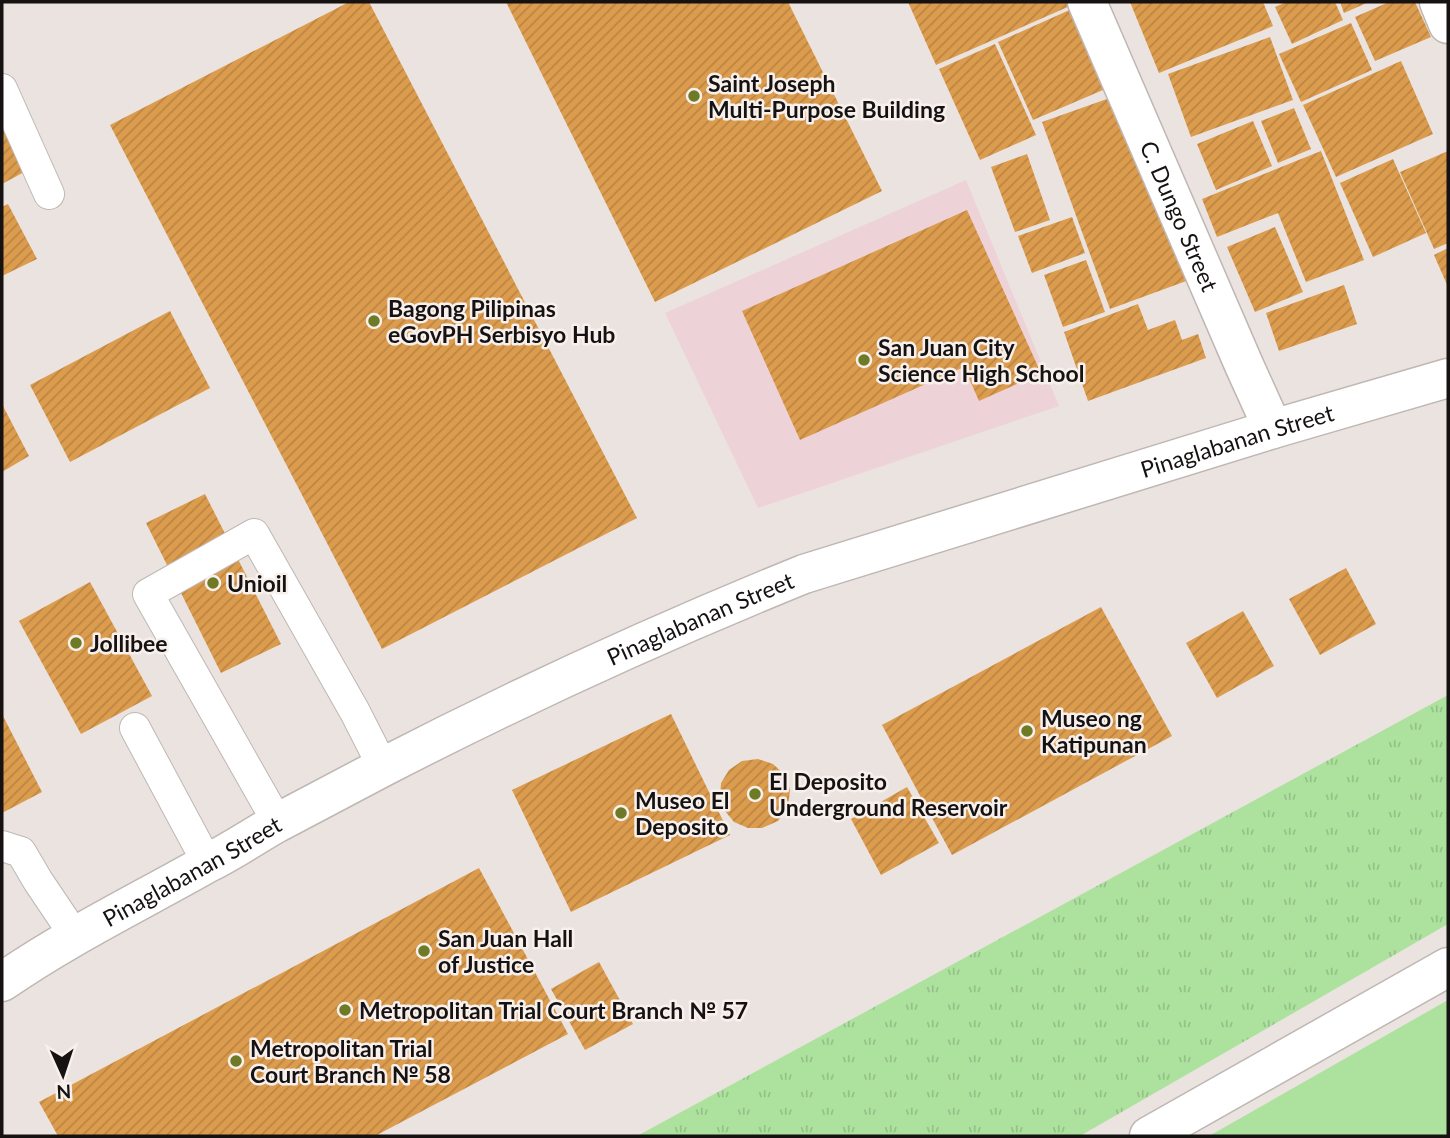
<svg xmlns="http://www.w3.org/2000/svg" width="1450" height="1138" viewBox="0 0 1450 1138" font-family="Lato,sans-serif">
  <defs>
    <pattern id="park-tufts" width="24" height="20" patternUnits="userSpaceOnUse" patternTransform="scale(1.75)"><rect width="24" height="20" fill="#ade29e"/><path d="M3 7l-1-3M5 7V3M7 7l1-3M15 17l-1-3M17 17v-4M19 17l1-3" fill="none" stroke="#94c187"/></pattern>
    <pattern id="building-hatch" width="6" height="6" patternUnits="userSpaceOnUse" patternTransform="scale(1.75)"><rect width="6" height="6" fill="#dc9c4e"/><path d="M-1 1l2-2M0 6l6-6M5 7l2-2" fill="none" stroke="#bc8543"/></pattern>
  </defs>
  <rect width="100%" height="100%" fill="#ebe3df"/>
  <path fill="#edd3d8" d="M 966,180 L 1059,406 L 758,508 L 665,313 Z"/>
  <path fill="#ade29e" d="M 1448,1000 L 1448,1136 L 1209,1136 Z"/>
  <path fill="url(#park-tufts)" d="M 1448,695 L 1448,924 L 1080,1136 L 637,1136 Z"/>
  <g fill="url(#building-hatch)">
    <path d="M 349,2 L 369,2 L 637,518 L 382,649 L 110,125 Z"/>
    <path d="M 506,2 L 788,2 L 882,191 L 655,302 Z"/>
    <path d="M 908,2 L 1068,2 L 1070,6 L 936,65 Z"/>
    <path d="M 1130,2 L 1263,2 L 1273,26 L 1159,73 Z"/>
    <path d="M 1286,2 L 1335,2 L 1343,20 L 1292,44 L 1275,7 Z"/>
    <path d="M 1340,2 L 1369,2 L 1344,13 Z"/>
    <path d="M 1389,2 L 1415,2 L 1431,37 L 1375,61 L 1355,17 Z"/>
    <path d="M 1074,8 L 1110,87 L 1033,120 L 998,42 Z"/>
    <path d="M 1351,23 L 1372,70 L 1301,102 L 1279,54 Z"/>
    <path d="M 1270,37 L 1293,100 L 1191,137 L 1168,74 Z"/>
    <path d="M 995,44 L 1036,135 L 980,160 L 939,69 Z"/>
    <path d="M 1401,61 L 1433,134 L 1336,177 L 1303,105 Z"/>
    <path d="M 1121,94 L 1189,280 L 1110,309 L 1042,122 Z"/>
    <path d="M 1294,108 L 1311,149 L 1278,163 L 1261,121 Z"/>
    <path d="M 1253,121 L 1272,166 L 1216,190 L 1197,144 Z"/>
    <path d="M 2,125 L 26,171 L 2,184 Z"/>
    <path d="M 1321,151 L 1364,260 L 1306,282 L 1278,213 L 1217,237 L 1202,199 Z"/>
    <path d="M 1448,151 L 1448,243 L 1434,249 L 1400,172 Z"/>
    <path d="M 1027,154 L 1050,220 L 1015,232 L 991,167 Z"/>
    <path d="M 1393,159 L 1426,233 L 1373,257 L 1340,183 Z"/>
    <path d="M 8,204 L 37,259 L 2,276 L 2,207 Z"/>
    <path d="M 967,210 L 1041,373 L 979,401 L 964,367 L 800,440 L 742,311 Z"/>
    <path d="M 1072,217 L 1085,253 L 1032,273 L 1018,236 Z"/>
    <path d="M 1275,227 L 1303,292 L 1255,312 L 1227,247 Z"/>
    <path d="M 1448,248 L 1448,287 L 1434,255 Z"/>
    <path d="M 1086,260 L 1105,312 L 1063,327 L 1044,275 Z"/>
    <path d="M 1344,285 L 1357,324 L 1279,351 L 1266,313 Z"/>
    <path d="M 1138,304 L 1148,330 L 1175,320 L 1182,340 L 1198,334 L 1206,358 L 1088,401 L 1064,332 Z"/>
    <path d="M 170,311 L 210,388 L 70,462 L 30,385 Z"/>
    <path d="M 2,404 L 29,456 L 2,472 Z"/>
    <path d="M 205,494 L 281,644 L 221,673 L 146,523 Z"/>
    <path d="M 1346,568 L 1376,624 L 1320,655 L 1289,599 Z"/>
    <path d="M 90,582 L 152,696 L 81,734 L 19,621 Z"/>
    <path d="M 1101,607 L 1172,736 L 952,855 L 882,725 Z"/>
    <path d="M 1243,611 L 1274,666 L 1217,698 L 1186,643 Z"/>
    <path d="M 2,714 L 42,792 L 2,813 Z"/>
    <path d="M 671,714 L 730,835 L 571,912 L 512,790 Z"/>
    <path d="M 758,759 L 773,764 L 785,775 L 790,790 L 788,808 L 778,821 L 762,828 L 748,828 L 734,822 L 725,811 L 720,797 L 721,783 L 729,770 L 742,761 Z"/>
    <path d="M 907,787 L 939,843 L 881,875 L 851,819 Z"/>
    <path d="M 479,868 L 568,1034 L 375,1136 L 58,1136 L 39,1102 Z"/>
    <path d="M 599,962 L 633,1024 L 585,1050 L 551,989 Z"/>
  </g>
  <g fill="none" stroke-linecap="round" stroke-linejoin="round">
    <defs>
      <g id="lane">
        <path d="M 2,89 L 49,194"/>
        <path d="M 135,728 L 208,864"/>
        <path d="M 278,823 L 148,594 L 254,534 L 355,712 L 383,767"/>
        <path d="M 2,846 L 21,852 L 38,881 L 75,936"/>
      </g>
      <g id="street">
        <path id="s1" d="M 1087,2 L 1244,365 L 1273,429"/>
        <path d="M 1439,2 L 1448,24"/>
        <path d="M 1149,1136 L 1448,967"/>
      </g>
      <g id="secondary">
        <path id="s2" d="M 2,982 C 67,937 139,902 208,863 C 232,851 254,836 277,823 C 313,804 349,785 385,766 C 521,696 661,632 804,574 L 1273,429 L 1448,378"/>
      </g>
    </defs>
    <use href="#lane" stroke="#bfb7b3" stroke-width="32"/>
    <use href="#street" stroke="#bfb7b3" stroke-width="41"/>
    <use href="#secondary" stroke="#bfb7b3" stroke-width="41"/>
    <use href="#lane" stroke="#fff" stroke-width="30"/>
    <use href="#street" stroke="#fff" stroke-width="38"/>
    <use href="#secondary" stroke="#fff" stroke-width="38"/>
  </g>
  <g fill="#6e7a26" stroke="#f8f0ec" stroke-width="2.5">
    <circle cx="694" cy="96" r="7"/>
    <circle cx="374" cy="321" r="7"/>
    <circle cx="864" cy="360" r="7"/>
    <circle cx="213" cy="583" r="7"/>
    <circle cx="76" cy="643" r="7"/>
    <circle cx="1027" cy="731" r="7"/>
    <circle cx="755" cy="794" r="7"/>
    <circle cx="621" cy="813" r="7"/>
    <circle cx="424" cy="951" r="7"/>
    <circle cx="345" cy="1010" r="7"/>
    <circle cx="236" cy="1061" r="7"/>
  </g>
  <g text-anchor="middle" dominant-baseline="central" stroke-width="5" stroke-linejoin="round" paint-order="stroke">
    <g font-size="23" font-weight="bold" fill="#151211" stroke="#f8f0ec" text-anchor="start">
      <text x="708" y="83">Saint Joseph<tspan x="708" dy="26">Multi-Purpose Building</tspan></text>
      <text x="388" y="308">Bagong Pilipinas<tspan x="388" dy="26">eGovPH Serbisyo Hub</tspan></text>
      <text x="878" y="347">San Juan City<tspan x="878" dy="26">Science High School</tspan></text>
      <text x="227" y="583">Unioil</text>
      <text x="90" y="643">Jollibee</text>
      <text x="1041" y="718">Museo ng<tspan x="1041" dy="26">Katipunan</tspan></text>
      <text x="769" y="781">El Deposito<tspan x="769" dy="26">Underground Reservoir</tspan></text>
      <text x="635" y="800">Museo El<tspan x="635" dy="26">Deposito</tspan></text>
      <text x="438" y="938">San Juan Hall<tspan x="438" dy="26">of Justice</tspan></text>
      <text x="359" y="1010">Metropolitan Trial Court Branch № 57</text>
      <text x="250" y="1048">Metropolitan Trial<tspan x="250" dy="26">Court Branch № 58</tspan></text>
    </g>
    <g font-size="23" fill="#151211" stroke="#f8f0ec">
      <text stroke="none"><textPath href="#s1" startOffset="233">C. Dungo Street</textPath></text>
      <text stroke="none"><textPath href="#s2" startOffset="1354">Pinaglabanan Street</textPath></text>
      <text stroke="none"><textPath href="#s2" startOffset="788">Pinaglabanan Street</textPath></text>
      <text stroke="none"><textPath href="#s2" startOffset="220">Pinaglabanan Street</textPath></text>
    </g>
  </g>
  <rect width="1450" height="1138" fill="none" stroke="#151211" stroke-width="7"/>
  <g transform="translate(63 1075) rotate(177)" stroke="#f8f0ec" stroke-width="5" paint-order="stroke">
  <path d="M0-5L12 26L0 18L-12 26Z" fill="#151211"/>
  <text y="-10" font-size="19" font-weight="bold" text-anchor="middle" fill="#151211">N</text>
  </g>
</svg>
